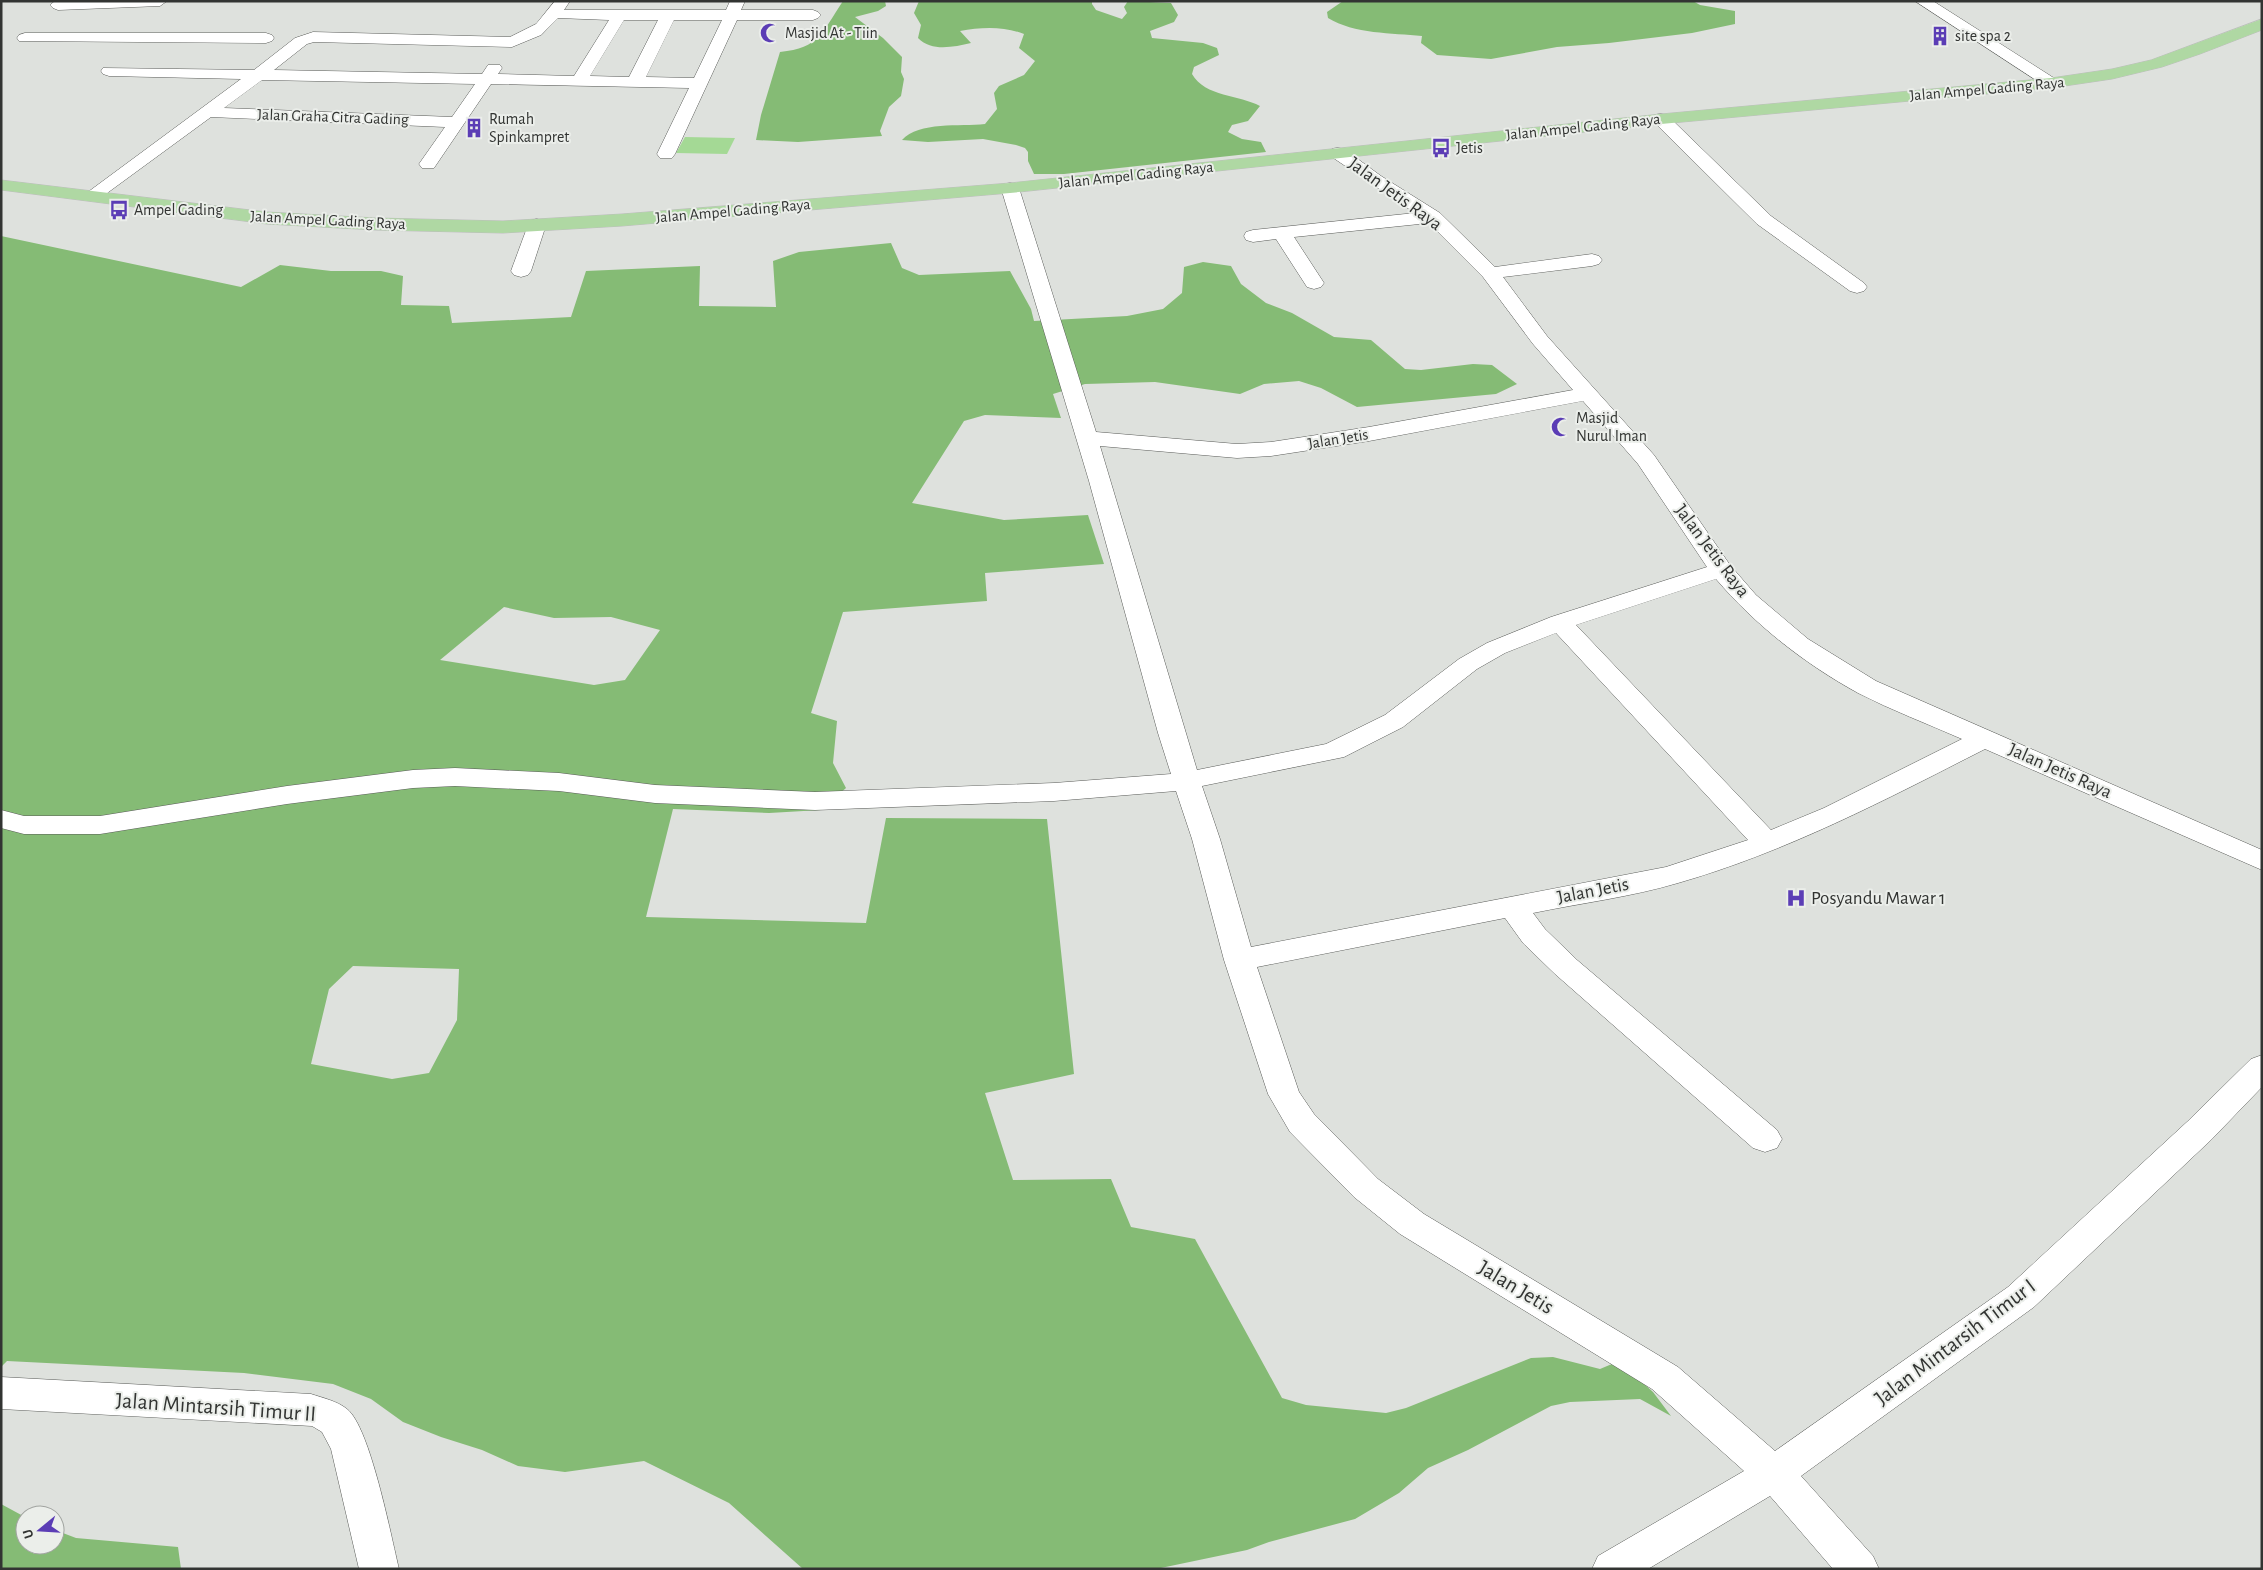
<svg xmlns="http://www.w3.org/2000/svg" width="2263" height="1570" viewBox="0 0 2263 1570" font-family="'Alegreya Sans',sans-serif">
  <rect width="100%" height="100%" fill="#dee1dd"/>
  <path fill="#a4d995" d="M 685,137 L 735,138 L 727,154 L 676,153 Z"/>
  <g fill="#85bb75" fill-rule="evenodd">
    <path d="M 843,1 L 885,1 L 886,6 L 878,11 L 855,17 L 883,38 L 902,57 L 901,72 L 904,79 L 901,96 L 889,107 L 880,131 L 882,136 L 798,142 L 756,140 L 761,115 L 780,52 C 820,48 822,32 843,1 Z"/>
    <path d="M 919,1 L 1092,1 L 1092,4 L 1096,10 L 1122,19 L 1127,13 L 1124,7 L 1128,1 L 1171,3 L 1178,15 L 1174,22 L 1150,31 L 1152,38 L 1203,43 L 1217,48 L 1219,55 L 1194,67 L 1192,74 C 1205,97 1240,95 1260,106 L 1248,121 L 1232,125 L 1228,132 L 1242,139 L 1261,142 L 1266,152 L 1064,174 L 1034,174 L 1028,161 L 1028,152 L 1025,148 L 1016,145 L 983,139 L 928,142 L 902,140 C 919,121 960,127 985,124 L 997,109 L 994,93 L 999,86 L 1024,75 L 1035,61 L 1019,48 L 1024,34 C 1004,26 981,27 960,31 L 971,43 C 953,47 932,52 918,38 L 921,25 L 914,13 Z"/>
    <path d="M 1343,1 L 1693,1 L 1700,5 L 1735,11 L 1735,24 L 1692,33 L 1609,43 L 1557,47 L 1491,59 L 1437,55 L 1421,43 L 1422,36 C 1392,33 1354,34 1328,18 L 1327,12 Z"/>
    <path d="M 1,236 L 241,287 L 280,265 L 331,271 L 381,271 L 403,276 L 401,305 L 449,306 L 452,323 L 571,317 L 586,271 L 700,266 L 699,306 L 776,307 L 773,261 L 799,252 L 891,243 L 902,268 L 919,275 L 1010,271 L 1031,309 L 1034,321 L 1127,316 L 1163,309 L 1182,293 L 1184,267 L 1203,262 L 1231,266 L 1241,284 L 1266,303 L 1292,313 L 1334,337 L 1371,340 L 1405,369 L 1421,370 L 1473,364 L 1492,365 L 1517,384 L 1496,394 L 1357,407 L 1321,388 L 1299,381 L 1264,384 L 1240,394 L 1155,382 L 1085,384 L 1053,394 L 1061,418 L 985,415 L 964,421 L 912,503 L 1004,520 L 1088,515 L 1104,564 L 985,573 L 987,601 L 843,612 L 811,713 L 837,721 L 833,763 L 846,788 L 821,810 L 769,813 L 673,809 L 646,917 L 866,923 L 886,818 L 1047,819 L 1074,1074 L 985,1093 L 1013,1180 L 1111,1179 L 1131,1227 L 1195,1239 L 1282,1398 L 1306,1405 L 1386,1413 L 1406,1408 L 1531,1358 L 1553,1357 L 1600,1369 L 1619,1361 L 1653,1392 L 1671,1416 L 1640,1399 L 1570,1402 L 1551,1406 L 1468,1450 L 1428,1468 L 1399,1493 L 1355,1519 L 1269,1542 L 1247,1550 L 1156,1569 L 803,1569 L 729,1503 L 644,1461 L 565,1472 L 518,1466 L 482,1450 L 441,1437 L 403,1422 L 371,1399 L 333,1384 L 244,1373 L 7,1361 L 1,1367 ZM 504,607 L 554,618 L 611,617 L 660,630 L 625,680 L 594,685 L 440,660 ZM 353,966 L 459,969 L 457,1020 L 429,1073 L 392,1079 L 311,1064 L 329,989 Z"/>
    <path d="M 1,1504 L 25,1517 L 25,1545 L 55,1545 L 55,1530 L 76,1538 L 178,1547 L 181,1569 L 1,1569 Z"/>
  </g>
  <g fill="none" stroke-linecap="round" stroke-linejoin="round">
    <defs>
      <g id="minor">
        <path d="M 167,1 L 160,6 L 58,10 L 53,8 L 50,5 L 55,1 Z"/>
        <path d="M 555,1 L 570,1 L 564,10 L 726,10 L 730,1 L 745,1 L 741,10 L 813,10 L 818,12 L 821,15 L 818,18 L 813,20 L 737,20 L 675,154 L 672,158 L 660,158 L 657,154 L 689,88 L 491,84 L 434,168 L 422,168 L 419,164 L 445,127 L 211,117 L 99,199 L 93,200 L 87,199 L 84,195 L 241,79 L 109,76 L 103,74 L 101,71 L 103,68 L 254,70 L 295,38 L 313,32 L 510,37 L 536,24 ZM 558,18 L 609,20 L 574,76 L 498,74 L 502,68 L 500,65 L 488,65 L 482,74 L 274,70 L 307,44 L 314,42 L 512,47 L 541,35 ZM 624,20 L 658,20 L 629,77 L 590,76 ZM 674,20 L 722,20 L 694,78 L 646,77 ZM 262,80 L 475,84 L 452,117 L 224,108 Z"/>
        <path d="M 1915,1 L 1933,1 L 2057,80 L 2059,83 L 2057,86 L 2045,86 Z"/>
        <path d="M 25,33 L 266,33 L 272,35 L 274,38 L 272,41 L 266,43 L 19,41 L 17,38 L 19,35 Z"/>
        <path d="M 1661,114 L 1667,115 L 1771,216 L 1864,283 L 1867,287 L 1864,291 L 1857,293 L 1850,291 L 1757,224 L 1655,123 L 1653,119 L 1655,115 Z"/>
        <path d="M 1338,148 L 1344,149 L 1381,176 L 1440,213 L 1495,267 L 1592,254 L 1599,256 L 1602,260 L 1599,264 L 1592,266 L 1503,277 L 1547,336 L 1654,455 L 1730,565 L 1756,595 L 1808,639 L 1876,681 L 2262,850 L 2262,870 L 1985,749 C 1885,800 1786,852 1678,883 C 1631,897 1581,903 1533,913 L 1545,929 L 1577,960 L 1777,1130 L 1782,1139 L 1777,1148 L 1765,1152 L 1753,1148 L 1555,974 L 1523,943 L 1505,918 L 1257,967 L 1299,1092 L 1314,1114 L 1378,1179 L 1424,1214 L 1678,1367 L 1775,1451 L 2008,1287 L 2188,1121 L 2251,1059 L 2262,1055 L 2262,1087 L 2212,1139 L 2034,1307 L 1801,1476 L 1873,1556 L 1879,1569 L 1833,1569 L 1770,1496 L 1648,1569 L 1592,1569 L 1598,1556 L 1744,1471 L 1652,1389 L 1400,1234 L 1354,1197 L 1290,1132 L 1268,1094 L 1224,960 L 1192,839 L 1176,791 L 1054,801 L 815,810 L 655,803 L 559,791 L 455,786 L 413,788 L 287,804 L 100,834 L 24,834 L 1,828 L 1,810 L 24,816 L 100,816 L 287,786 L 413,770 L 455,768 L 559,773 L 655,785 L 815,792 L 1054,783 L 1171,774 L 1158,733 L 1089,481 L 1001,188 L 1004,184 L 1010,183 L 1016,184 L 1019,188 L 1096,432 L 1237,444 L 1271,442 L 1369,427 L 1573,390 L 1533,344 L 1483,277 L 1429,223 L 1294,237 L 1324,283 L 1321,287 L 1314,289 L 1307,287 L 1276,239 L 1253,242 L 1246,240 L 1244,236 L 1246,232 L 1253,230 L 1415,213 L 1332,157 L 1329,153 L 1332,149 ZM 1583,401 L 1638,464 L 1707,567 L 1551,617 L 1487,643 L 1459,659 L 1385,715 L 1326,744 L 1197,770 L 1100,446 L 1237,458 L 1271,456 L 1369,441 ZM 1716,579 C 1755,625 1805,664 1858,693 C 1891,710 1928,724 1962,739 L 1824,808 L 1771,830 L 1576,625 ZM 1556,633 L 1748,840 L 1666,867 L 1251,947 L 1220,839 L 1202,786 L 1344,757 L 1403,727 L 1477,669 L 1505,653 Z"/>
        <path d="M 537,219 L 544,221 L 546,225 L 531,271 L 528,275 L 521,277 L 514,275 L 511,271 L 528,225 L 530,221 Z"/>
        <path d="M 1,1377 L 311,1394 C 323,1398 337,1401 347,1409 C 370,1427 391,1536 399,1569 L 359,1569 L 331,1449 L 322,1432 L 312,1426 L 1,1409 Z"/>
      </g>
      <path id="major" d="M 2262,19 L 2262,30 L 2200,54 L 2162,67 L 2112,79 L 2051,88 L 1661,124 L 1010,193 L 622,226 L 503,233 L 376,230 L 267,224 L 1,190 L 1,180 L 267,212 L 376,218 L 503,221 L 622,214 L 1010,183 L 1661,114 L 2051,78 L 2112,69 L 2151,60 Z"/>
    </defs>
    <use href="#minor" stroke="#5a5c59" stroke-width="1"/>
    <use href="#major" stroke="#bdbebd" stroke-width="1"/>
    <use href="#minor" fill="#fff" fill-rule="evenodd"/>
    <use href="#major" fill="#afd8a3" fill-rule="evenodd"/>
  </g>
  <defs>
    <symbol id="mosque-bare" viewBox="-9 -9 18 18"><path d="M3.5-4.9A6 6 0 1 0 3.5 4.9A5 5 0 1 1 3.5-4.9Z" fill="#5b3db5" stroke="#ebeeea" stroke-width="2.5" paint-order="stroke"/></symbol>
    <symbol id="building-bare" viewBox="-9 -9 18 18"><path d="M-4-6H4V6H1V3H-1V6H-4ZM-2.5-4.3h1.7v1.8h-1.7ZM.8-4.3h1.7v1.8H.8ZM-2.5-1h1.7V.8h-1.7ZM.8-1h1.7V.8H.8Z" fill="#5b3db5" stroke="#ebeeea" stroke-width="2.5" paint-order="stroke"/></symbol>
    <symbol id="bus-bare" viewBox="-9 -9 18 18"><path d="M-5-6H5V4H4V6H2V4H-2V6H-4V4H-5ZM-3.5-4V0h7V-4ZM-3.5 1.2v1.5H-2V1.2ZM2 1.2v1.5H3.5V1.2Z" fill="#5b3db5" stroke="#ebeeea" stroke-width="2.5" paint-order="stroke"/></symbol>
    <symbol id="hospital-bare" viewBox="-9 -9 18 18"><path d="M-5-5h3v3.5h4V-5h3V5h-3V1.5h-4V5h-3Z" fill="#5b3db5" stroke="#ebeeea" stroke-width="2.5" paint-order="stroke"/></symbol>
  </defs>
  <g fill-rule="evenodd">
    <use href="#mosque-bare" x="756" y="19" width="28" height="28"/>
    <use href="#building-bare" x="1926" y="22" width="28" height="28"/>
    <use href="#building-bare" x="460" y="114" width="28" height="28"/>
    <use href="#bus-bare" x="1427" y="134" width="28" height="28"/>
    <use href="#bus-bare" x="105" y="196" width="28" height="28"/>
    <use href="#mosque-bare" x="1547" y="413" width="28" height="28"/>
    <use href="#hospital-bare" x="1782" y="884" width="28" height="28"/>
  </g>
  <g text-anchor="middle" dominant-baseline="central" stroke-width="4" stroke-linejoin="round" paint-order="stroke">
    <g font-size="16" fill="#323432" stroke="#ebeeea" text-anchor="start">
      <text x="785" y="33">Masjid At - Tiin</text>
      <text x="1955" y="36">site spa 2</text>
      <text x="489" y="119">Rumah<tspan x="489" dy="18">Spinkampret</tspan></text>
      <text x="1456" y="148">Jetis</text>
      <text x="134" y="210">Ampel Gading</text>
      <text x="1576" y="418">Masjid<tspan x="1576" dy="18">Nurul Iman</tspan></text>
    </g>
    <g font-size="16" fill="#323432" stroke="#ebeeea">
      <text transform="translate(1987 89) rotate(-5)">Jalan Ampel Gading Raya</text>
      <text transform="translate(333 117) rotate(2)">Jalan Graha Citra Gading</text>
      <text transform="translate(1583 127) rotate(-6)">Jalan Ampel Gading Raya</text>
      <text transform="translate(1136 175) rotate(-6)">Jalan Ampel Gading Raya</text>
      <text transform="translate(733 211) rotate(-5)">Jalan Ampel Gading Raya</text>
      <text transform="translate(328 220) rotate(3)">Jalan Ampel Gading Raya</text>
      <text transform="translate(1338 439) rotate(-9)">Jalan Jetis</text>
    </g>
    <g font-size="19" fill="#323432" stroke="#ebeeea">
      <text transform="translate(1395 194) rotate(36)">Jalan Jetis Raya</text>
      <text transform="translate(1712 551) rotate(53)">Jalan Jetis Raya</text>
      <text transform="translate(2060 771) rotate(24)">Jalan Jetis Raya</text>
      <text transform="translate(1593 891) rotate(-11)">Jalan Jetis</text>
    </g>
    <g font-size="19" fill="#323432" stroke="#ebeeea" text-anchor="start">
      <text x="1811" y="898">Posyandu Mawar 1</text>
    </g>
    <g font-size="22" fill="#323432" stroke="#ebeeea">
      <text transform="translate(1516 1287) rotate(31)">Jalan Jetis</text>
      <text transform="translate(1955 1342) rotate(-37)">Jalan Mintarsih Timur I</text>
      <text transform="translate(216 1407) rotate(4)">Jalan Mintarsih Timur II</text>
    </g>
  </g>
  <rect width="2263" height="1570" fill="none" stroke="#323432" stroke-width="5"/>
  <g transform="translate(40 1530) rotate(252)"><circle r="24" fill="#ebeeea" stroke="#a1a4a0"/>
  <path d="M0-4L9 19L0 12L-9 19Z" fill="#5b3db5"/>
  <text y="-8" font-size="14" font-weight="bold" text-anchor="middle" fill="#323432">U</text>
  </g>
</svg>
